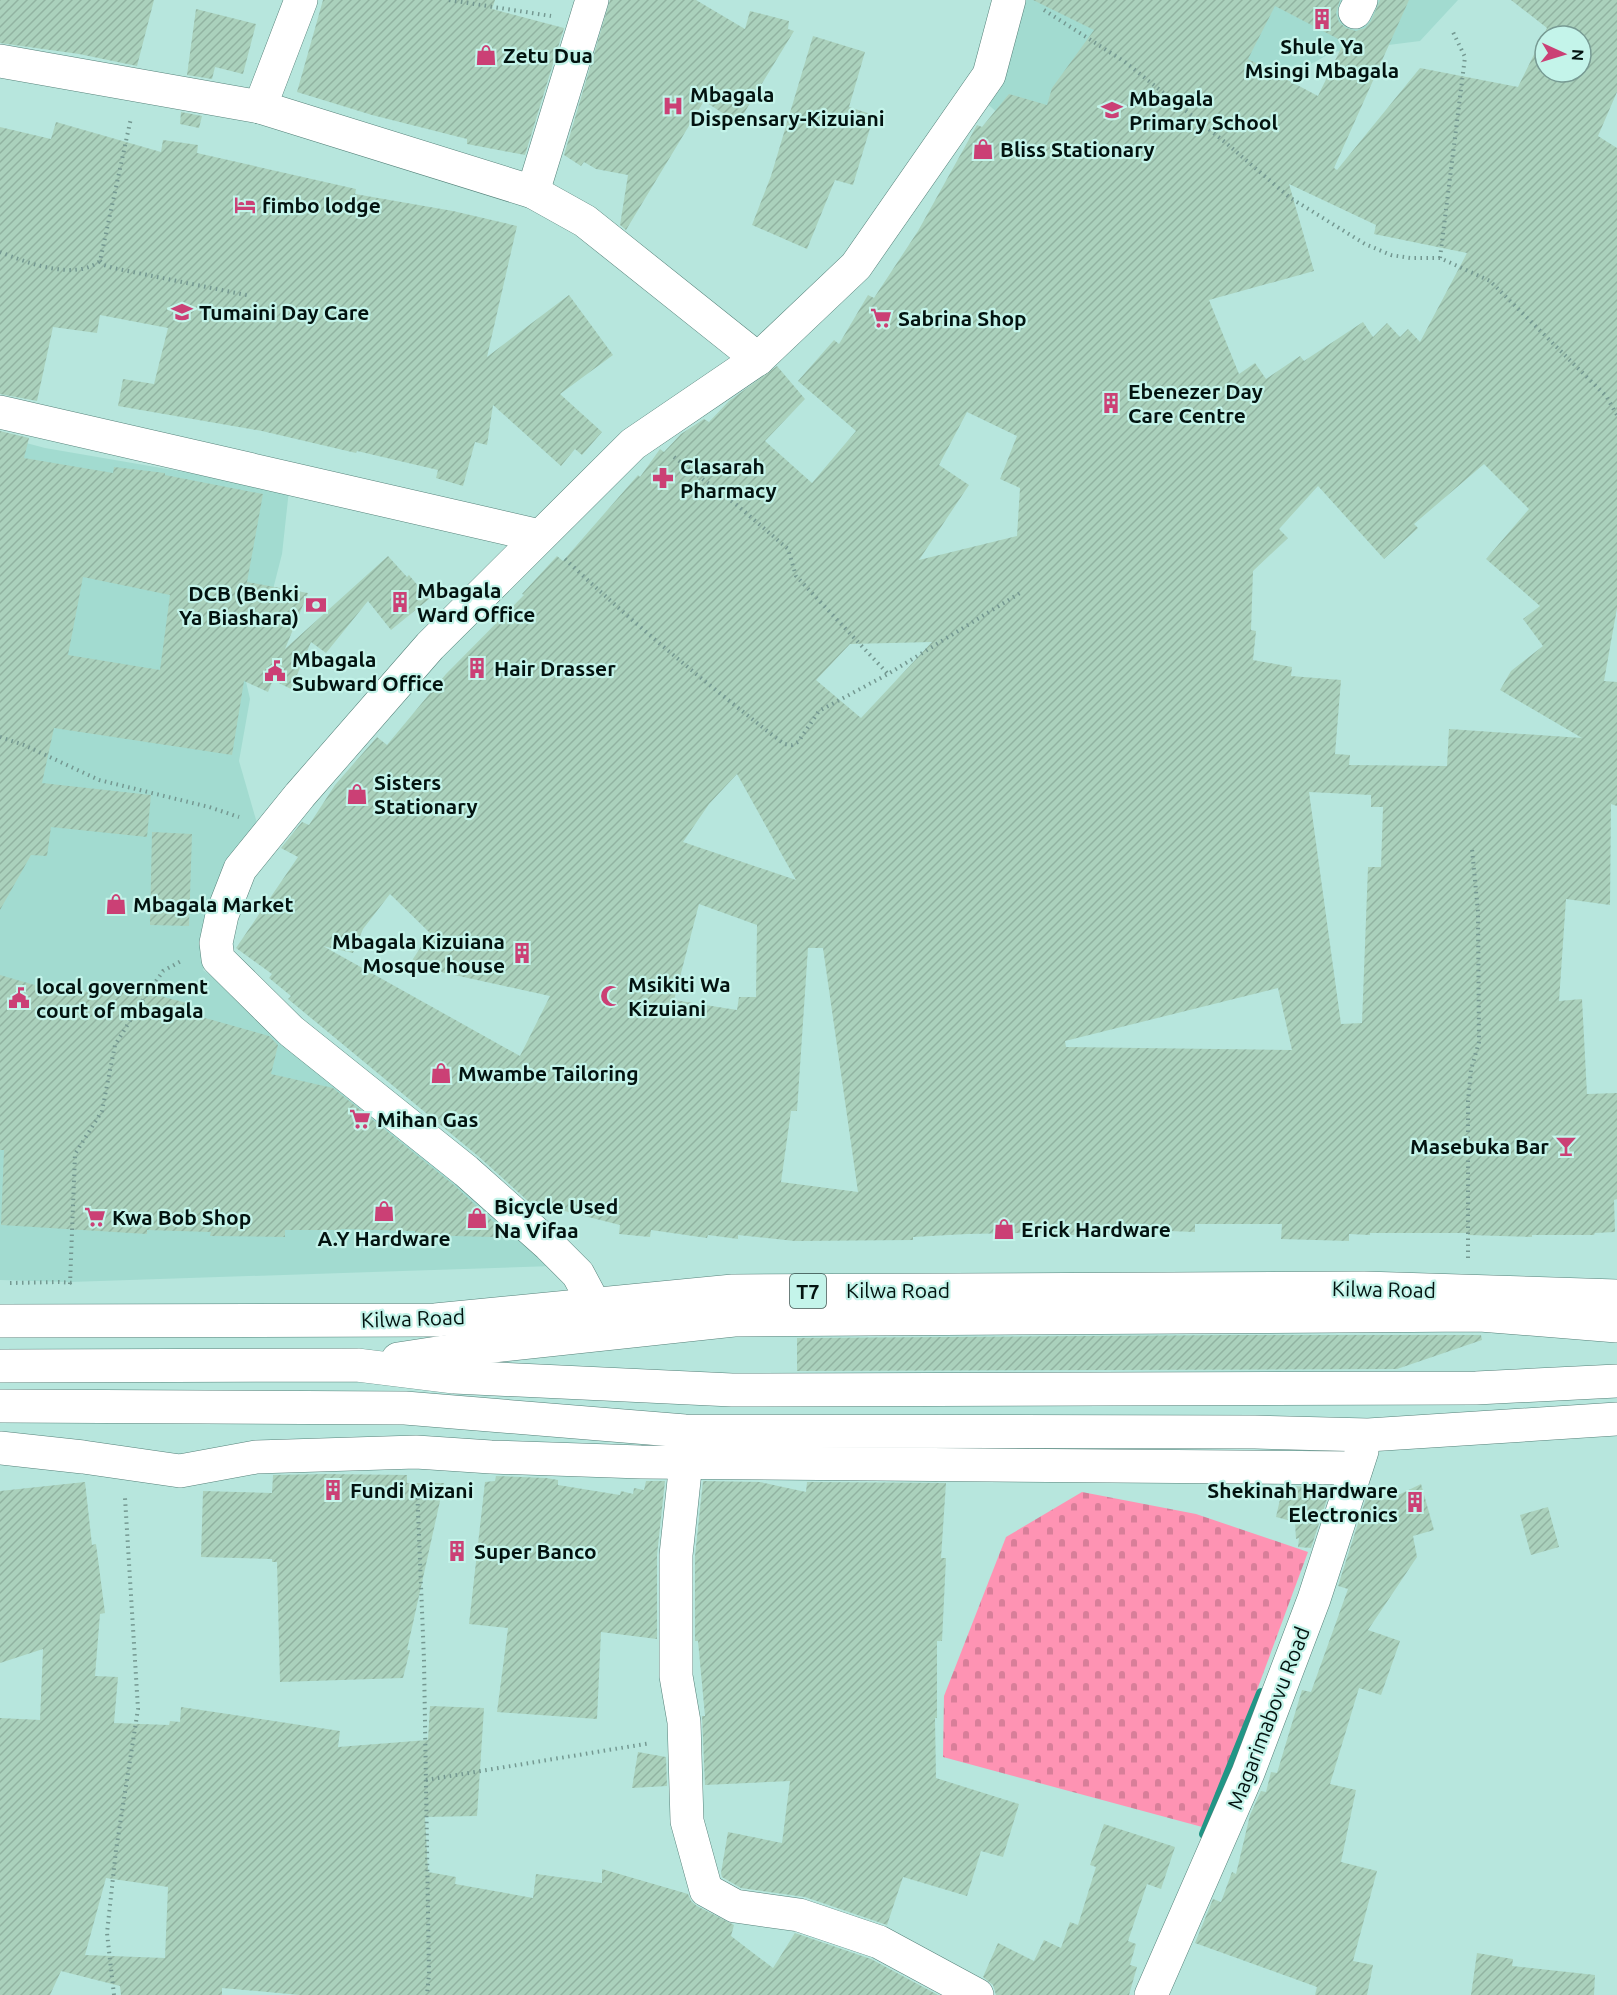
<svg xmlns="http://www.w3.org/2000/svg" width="1617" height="1995" viewBox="0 0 1617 1995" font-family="Ubuntu,sans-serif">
  <defs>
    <pattern id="cemetery-stones" width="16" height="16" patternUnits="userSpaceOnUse" patternTransform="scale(1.5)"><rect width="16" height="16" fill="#fe93b3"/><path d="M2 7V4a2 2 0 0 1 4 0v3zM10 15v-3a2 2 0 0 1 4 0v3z" fill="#d87e99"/></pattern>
    <pattern id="building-hatch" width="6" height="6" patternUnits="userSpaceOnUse" patternTransform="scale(1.5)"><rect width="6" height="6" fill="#aad1bc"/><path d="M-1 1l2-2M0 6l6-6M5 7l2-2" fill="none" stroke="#91b3a1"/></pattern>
  </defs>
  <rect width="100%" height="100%" fill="#b7e6dd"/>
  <g fill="#a2dbd0">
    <path d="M 1004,0 L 1458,0 L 1420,41 L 1333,52 L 1309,65 L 1256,69 L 1008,122 L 983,100 Z"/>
    <path d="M 0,436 L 45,448 L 289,490 L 282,554 L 268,609 L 244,673 L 250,699 L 239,761 L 261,837 L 203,970 L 481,1172 L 583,1265 L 70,1282 L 0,1280 Z"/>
  </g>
  <path fill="url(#cemetery-stones)" d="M 1082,1492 L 1196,1514 L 1308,1552 L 1206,1828 L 943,1757 L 944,1696 L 1006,1537 Z"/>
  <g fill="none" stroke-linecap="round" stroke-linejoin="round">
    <path stroke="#219686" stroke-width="10" d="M 1204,1834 L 1261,1693"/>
  </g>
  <g fill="url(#building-hatch)" fill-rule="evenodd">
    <path d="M 0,0 L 154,0 L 137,66 L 79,54 L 0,43 Z"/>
    <path d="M 323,0 L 495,0 L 492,9 L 564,28 L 525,155 L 467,144 L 467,139 L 372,115 L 297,92 Z"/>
    <path d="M 610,0 L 696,0 L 745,29 L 750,11 L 789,21 L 788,29 L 794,31 L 738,123 L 704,101 L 626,230 L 620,225 L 628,175 L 596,169 L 584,162 L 581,166 L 564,155 Z"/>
    <path d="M 1033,0 L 1340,0 L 1336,13 L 1339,22 L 1346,28 L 1356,31 L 1365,28 L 1371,21 L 1380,0 L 1409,0 L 1334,168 L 1337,170 L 1420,68 L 1518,87 L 1547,28 L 1511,0 L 1617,0 L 1617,92 L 1598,136 L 1617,148 L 1617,608 L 1604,681 L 1617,682 L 1617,806 L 1611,804 L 1610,905 L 1566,899 L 1559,1001 L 1582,999 L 1587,1094 L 1617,1093 L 1617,1199 L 1614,1200 L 1615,1232 L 1595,1233 L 1594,1235 L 1532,1235 L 1532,1237 L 1468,1235 L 1468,1233 L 1370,1233 L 1370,1235 L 1349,1234 L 1349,1241 L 1281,1239 L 1282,1224 L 1195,1224 L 1195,1232 L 1115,1229 L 1115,1235 L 1058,1235 L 1058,1232 L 967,1234 L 913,1237 L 913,1240 L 795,1241 L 738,1235 L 738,1239 L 708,1235 L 707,1238 L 651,1230 L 650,1237 L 619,1234 L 620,1225 L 529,1202 L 478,1156 L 288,999 L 291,996 L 269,978 L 272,974 L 236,948 L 298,857 L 281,848 L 302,822 L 309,825 L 335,785 L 377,737 L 387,745 L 446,674 L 524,595 L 522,594 L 557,556 L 563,561 L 638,475 L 640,477 L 660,449 L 664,452 L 681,434 L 704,419 L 709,422 L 729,401 L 777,366 L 805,399 L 765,441 L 812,483 L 856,431 L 798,381 L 834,340 L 839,344 L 868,295 L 874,298 L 918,231 L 977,125 L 982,127 L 1009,94 L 1047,105 L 1052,88 L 1094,30 ZM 1275,6 L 1344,42 L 1318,96 L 1248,59 ZM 1545,36 L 1581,36 L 1581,72 L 1545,72 ZM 1289,184 L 1376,225 L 1374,234 L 1467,253 L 1420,342 L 1408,329 L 1400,337 L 1387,323 L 1373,337 L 1363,322 L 1304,361 L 1300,356 L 1266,379 L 1255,363 L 1239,374 L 1209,300 L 1314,271 ZM 967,412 L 1017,436 L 1000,479 L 1020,488 L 1017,536 L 919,560 L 969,485 L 939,465 ZM 1484,464 L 1529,509 L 1486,559 L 1540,606 L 1523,619 L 1543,646 L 1511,671 L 1500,690 L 1582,738 L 1449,729 L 1447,766 L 1349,765 L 1350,755 L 1335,754 L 1341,680 L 1291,676 L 1292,667 L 1253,660 L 1256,631 L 1251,630 L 1253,571 L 1288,538 L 1279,529 L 1318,486 L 1384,559 L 1418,528 L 1414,524 ZM 932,642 L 861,718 L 816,680 L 850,644 ZM 737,774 L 796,880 L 683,842 L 709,804 ZM 1309,792 L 1371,795 L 1371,807 L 1383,807 L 1381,867 L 1368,867 L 1362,1023 L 1341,1024 ZM 390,894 L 430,933 L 409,965 L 550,996 L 520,1056 L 323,946 L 353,953 L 363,929 ZM 699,904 L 757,925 L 756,997 L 739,997 L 737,1010 L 674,1000 ZM 808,948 L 823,948 L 858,1192 L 781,1182 L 791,1111 L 797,1111 ZM 1278,988 L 1292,1050 L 1066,1047 L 1065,1041 Z"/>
    <path d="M 196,9 L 256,24 L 243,74 L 215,67 L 212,79 L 187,75 Z"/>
    <path d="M 813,36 L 865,52 L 849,107 L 874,115 L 853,185 L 835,180 L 807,249 L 752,225 L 771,176 Z"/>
    <path d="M 181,112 L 202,116 L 199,128 L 180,124 Z"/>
    <path d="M 56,122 L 161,152 L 163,140 L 198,145 L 197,153 L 356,189 L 355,194 L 453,211 L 517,226 L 487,357 L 569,295 L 613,355 L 560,394 L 602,432 L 582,455 L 575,449 L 561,466 L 493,405 L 487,445 L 475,442 L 463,486 L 436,478 L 438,470 L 357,451 L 356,453 L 262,431 L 118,406 L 123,379 L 154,384 L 168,328 L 100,315 L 97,333 L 53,327 L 37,401 L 0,394 L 0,127 L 51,139 Z"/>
    <path d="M 0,431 L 29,438 L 24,458 L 113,473 L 114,467 L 165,473 L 165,475 L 263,494 L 247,582 L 308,593 L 285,649 L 388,556 L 407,577 L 409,575 L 429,599 L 391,630 L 368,601 L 326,653 L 311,642 L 291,689 L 273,680 L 268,692 L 244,681 L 232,755 L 54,728 L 42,783 L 151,795 L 147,837 L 51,827 L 47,856 L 31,855 L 0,910 ZM 83,577 L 170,595 L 160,670 L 68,655 Z"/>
    <path d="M 152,832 L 192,834 L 189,926 L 150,925 Z"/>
    <path d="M 0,975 L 55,991 L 110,992 L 110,983 L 187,1003 L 186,1021 L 191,1014 L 269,1036 L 278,1045 L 271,1074 L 333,1088 L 454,1185 L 512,1239 L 493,1237 L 415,1235 L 415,1231 L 341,1229 L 341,1230 L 285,1230 L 285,1237 L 210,1236 L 211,1232 L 147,1230 L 147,1234 L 1,1225 L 4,1150 L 0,1150 Z"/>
    <path d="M 1233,1335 L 1481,1335 L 1482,1340 L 1397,1369 L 797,1371 L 797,1338 Z"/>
    <path d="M 327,1474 L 407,1475 L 407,1483 L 444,1483 L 407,1650 L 410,1650 L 403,1678 L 280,1682 L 277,1562 L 272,1562 L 272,1559 L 201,1557 L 203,1491 L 272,1493 L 273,1475 Z"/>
    <path d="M 496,1476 L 546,1478 L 558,1480 L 558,1485 L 620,1495 L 621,1491 L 633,1494 L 634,1488 L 644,1490 L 646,1481 L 665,1481 L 657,1555 L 657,1639 L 601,1632 L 597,1719 L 497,1712 L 508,1628 L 469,1624 L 485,1482 L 495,1481 Z"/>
    <path d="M 703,1481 L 760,1482 L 806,1492 L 807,1482 L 946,1483 L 941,1558 L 946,1558 L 942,1641 L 937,1641 L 937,1718 L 935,1718 L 936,1778 L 1019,1804 L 1003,1857 L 981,1851 L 967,1896 L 903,1877 L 887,1925 L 805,1897 L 741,1888 L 722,1877 L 721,1873 L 728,1832 L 782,1843 L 790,1781 L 705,1785 L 702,1716 L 705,1716 L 698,1641 L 695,1641 L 695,1556 Z"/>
    <path d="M 85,1482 L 92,1545 L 96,1544 L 105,1613 L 100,1614 L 95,1676 L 118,1677 L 114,1723 L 169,1725 L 170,1721 L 180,1722 L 181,1707 L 340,1731 L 338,1747 L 428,1740 L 430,1706 L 484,1708 L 477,1816 L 425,1817 L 428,1872 L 456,1877 L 455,1884 L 533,1898 L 536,1874 L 602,1883 L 602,1869 L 688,1894 L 691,1901 L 697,1906 L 734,1925 L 731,1936 L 773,1968 L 795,1933 L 871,1959 L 938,1995 L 300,1995 L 222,1988 L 222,1995 L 121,1995 L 120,1986 L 61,1971 L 50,1995 L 0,1995 L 0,1718 L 40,1720 L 43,1649 L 0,1663 L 0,1491 ZM 106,1878 L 168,1887 L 165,1958 L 85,1955 Z"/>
    <path d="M 1421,1484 L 1434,1530 L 1413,1536 L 1417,1557 L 1368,1630 L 1400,1641 L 1381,1695 L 1359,1688 L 1330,1784 L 1356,1790 L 1341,1862 L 1377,1871 L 1353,1961 L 1373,1965 L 1367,1995 L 1315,1995 L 1317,1987 L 1195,1943 L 1213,1899 L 1221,1902 L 1232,1872 L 1236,1874 L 1250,1815 L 1261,1791 L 1266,1792 L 1271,1772 L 1277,1773 L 1302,1690 L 1311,1692 L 1348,1589 L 1338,1586 L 1367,1495 L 1388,1500 Z"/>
    <path d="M 1283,1486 L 1331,1487 L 1311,1548 L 1298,1547 L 1299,1538 L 1296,1539 L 1295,1522 L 1276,1517 Z"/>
    <path d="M 1548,1507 L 1559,1547 L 1531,1555 L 1520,1515 Z"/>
    <path d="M 638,1752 L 666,1757 L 667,1786 L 632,1788 Z"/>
    <path d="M 1104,1824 L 1175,1847 L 1161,1889 L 1147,1884 L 1128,1941 L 1136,1944 L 1130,1965 L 1137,1967 L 1129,1995 L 996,1995 L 993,1985 L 983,1977 L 998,1943 L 1034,1961 L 1044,1940 L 1061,1948 L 1070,1922 L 1078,1925 L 1096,1867 L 1090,1865 Z"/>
    <path d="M 1477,1953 L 1513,1959 L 1512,1966 L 1595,1975 L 1594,1995 L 1471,1995 Z"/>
  </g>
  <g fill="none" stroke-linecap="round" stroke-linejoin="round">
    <defs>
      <g id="minor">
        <path d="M 1355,12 L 1361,0"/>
        <path d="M 0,61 L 260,107 L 533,192 L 585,221 L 758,359"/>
        <path d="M 260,107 L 301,0"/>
        <path d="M 533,192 L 592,0"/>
        <path d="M 0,412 L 540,536"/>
        <path d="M 594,1304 L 578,1274 L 549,1245 L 466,1171 L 291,1031 L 218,959 L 216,943 L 222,915 L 240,869 L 300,795 L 430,646 L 633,444 L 758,359 L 856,266 L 989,75 L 1009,0"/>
        <path d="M 398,1359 L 457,1350 L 734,1320 L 1480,1315 L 1617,1326"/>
        <path d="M 0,1366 L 357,1365 L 454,1377 L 732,1390 L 1476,1388 L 1617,1381"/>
        <path d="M 685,1439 L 686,1462 L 676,1555 L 676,1676 L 684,1722 L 687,1821 L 706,1890 L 735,1906 L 799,1915 L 879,1942 L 977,1995"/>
        <path d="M 0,1448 L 83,1457 L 180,1471 L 256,1457 L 416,1452 L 491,1457 L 641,1462 L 1356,1468"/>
        <path d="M 1151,1995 L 1248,1773 L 1314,1599 L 1362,1451"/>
      </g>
      <g id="highway">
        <path d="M 0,1321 L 435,1320 L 733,1291 L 1364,1288 L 1617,1296"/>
        <path d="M 0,1406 L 405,1408 L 685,1431 L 1255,1432 L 1368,1435 L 1617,1419"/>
      </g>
    </defs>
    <use href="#minor" stroke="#558179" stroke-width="34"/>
    <use href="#highway" stroke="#558179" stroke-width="34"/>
    <g stroke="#749891" stroke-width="4" stroke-dasharray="1.5 4.5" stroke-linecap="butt">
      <path d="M 449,0 L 551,16"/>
      <path d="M 1044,10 L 1125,62 L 1226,143 L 1289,197 L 1365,244 L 1391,255 L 1410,258 L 1440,258 L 1490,281 L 1606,396 L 1617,415"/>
      <path d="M 0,252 C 28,263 74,281 100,261 L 131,118"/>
      <path d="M 1440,258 L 1465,57 L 1452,30"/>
      <path d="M 100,261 L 104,265 L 113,268 L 251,296"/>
      <path d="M 674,457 L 738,506 L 788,549 L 796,576 L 888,674"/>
      <path d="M 565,559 C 635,625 708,685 784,744 L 792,745 L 798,742 L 819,711 L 888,674 L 1020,593"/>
      <path d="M 0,737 L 24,745 L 99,780 L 209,807 L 239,817"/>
      <path d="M 1468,1258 L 1468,1101 L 1471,1070 L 1479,1042 L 1478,912 L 1472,849"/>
      <path d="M 10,1283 L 59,1282 L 74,1283"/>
      <path d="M 70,1284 L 75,1154 L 102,1111 L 115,1045 L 141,1003 L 163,971 L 183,960"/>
      <path d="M 417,1486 L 424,1660 L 429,1974 L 427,1995"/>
      <path d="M 426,1780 L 651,1743"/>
      <path d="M 114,1995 L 107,1933 L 116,1850 L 138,1709 L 125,1498"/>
    </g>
    <use href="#minor" stroke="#fff" stroke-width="33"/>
    <use href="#highway" stroke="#fff" stroke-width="33"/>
  </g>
  <defs>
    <symbol id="building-bare" viewBox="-9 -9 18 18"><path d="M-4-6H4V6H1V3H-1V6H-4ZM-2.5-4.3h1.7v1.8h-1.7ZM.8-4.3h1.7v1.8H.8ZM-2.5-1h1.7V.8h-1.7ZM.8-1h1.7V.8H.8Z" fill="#cb4075" stroke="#c4f4ea" stroke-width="2.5" paint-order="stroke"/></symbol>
    <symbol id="shop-bare" viewBox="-9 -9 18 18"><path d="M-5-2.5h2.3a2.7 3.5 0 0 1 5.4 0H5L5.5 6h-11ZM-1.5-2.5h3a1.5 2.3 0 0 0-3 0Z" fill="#cb4075" stroke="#c4f4ea" stroke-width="2.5" paint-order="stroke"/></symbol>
    <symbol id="hospital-bare" viewBox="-9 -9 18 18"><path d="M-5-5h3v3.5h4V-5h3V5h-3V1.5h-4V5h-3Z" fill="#cb4075" stroke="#c4f4ea" stroke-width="2.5" paint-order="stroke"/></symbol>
    <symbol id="school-bare" viewBox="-9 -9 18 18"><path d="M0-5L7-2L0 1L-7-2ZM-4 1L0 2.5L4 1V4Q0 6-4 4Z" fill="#cb4075" stroke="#c4f4ea" stroke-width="2.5" paint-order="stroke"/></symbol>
    <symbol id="hotel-bare" viewBox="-9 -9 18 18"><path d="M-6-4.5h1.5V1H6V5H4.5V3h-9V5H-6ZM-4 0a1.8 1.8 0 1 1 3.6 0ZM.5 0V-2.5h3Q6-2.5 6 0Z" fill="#cb4075" stroke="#c4f4ea" stroke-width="2.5" paint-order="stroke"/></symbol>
    <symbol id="supermarket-bare" viewBox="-9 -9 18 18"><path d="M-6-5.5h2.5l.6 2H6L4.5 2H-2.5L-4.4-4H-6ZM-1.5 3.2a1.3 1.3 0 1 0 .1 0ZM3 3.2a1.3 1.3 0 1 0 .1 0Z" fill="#cb4075" stroke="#c4f4ea" stroke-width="2.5" paint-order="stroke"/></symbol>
    <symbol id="pharmacy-bare" viewBox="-9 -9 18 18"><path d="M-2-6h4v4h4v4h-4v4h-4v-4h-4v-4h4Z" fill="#cb4075" stroke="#c4f4ea" stroke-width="2.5" paint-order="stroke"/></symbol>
    <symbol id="bank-bare" viewBox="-9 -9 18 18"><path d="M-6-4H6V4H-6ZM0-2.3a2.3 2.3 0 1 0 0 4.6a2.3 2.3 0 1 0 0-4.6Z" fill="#cb4075" stroke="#c4f4ea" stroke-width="2.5" paint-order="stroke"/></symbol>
    <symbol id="civic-bare" viewBox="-9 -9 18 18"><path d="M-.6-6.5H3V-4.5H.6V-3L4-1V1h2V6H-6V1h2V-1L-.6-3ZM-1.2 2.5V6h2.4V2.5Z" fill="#cb4075" stroke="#c4f4ea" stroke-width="2.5" paint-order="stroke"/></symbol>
    <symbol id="mosque-bare" viewBox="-9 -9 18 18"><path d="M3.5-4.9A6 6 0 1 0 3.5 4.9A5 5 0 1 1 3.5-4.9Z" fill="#cb4075" stroke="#c4f4ea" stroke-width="2.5" paint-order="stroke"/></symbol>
    <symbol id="bar-bare" viewBox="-9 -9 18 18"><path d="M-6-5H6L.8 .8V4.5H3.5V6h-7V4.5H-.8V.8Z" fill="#cb4075" stroke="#c4f4ea" stroke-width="2.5" paint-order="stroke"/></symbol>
  </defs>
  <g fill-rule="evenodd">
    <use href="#building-bare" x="1307" y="4" width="30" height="30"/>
    <use href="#shop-bare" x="471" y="40" width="30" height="30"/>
    <use href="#hospital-bare" x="658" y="91" width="30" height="30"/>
    <use href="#school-bare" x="1097" y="95" width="30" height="30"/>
    <use href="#shop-bare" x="968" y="134" width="30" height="30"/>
    <use href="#hotel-bare" x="230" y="190" width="30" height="30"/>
    <use href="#school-bare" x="167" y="297" width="30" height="30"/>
    <use href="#supermarket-bare" x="866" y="303" width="30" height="30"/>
    <use href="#building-bare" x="1096" y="388" width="30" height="30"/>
    <use href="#pharmacy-bare" x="648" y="463" width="30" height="30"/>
    <use href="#building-bare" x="385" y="587" width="30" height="30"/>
    <use href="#bank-bare" x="301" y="590" width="30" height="30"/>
    <use href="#building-bare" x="462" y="653" width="30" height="30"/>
    <use href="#civic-bare" x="260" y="656" width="30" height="30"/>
    <use href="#shop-bare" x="342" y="779" width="30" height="30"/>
    <use href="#shop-bare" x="101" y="889" width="30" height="30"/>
    <use href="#building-bare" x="507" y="938" width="30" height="30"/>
    <use href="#mosque-bare" x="596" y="981" width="30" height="30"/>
    <use href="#civic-bare" x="4" y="983" width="30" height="30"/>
    <use href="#shop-bare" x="426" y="1058" width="30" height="30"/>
    <use href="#supermarket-bare" x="345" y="1104" width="30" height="30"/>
    <use href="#bar-bare" x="1551" y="1131" width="30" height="30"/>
    <use href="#shop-bare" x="369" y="1196" width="30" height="30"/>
    <use href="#supermarket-bare" x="80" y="1202" width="30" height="30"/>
    <use href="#shop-bare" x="462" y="1203" width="30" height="30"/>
    <use href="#shop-bare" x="989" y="1214" width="30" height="30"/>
    <use href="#building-bare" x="318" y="1475" width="30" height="30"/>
    <use href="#building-bare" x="1400" y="1487" width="30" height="30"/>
    <use href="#building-bare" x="442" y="1536" width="30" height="30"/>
  </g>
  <g text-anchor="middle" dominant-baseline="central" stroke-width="4.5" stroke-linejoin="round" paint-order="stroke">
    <rect fill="#c4f4ea" stroke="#3d5651" stroke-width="1.5" x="790" y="1274" width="36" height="34" rx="4.5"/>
    <g font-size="20" font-weight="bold" fill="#031310">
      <text x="808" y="1291">T7</text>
    </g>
    <g font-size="21" font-weight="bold" fill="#031310" stroke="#c4f4ea" text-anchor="start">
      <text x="1322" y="46" text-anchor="middle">Shule Ya<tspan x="1322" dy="24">Msingi Mbagala</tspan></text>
      <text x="503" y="55">Zetu Dua</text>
      <text x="690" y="94">Mbagala<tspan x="690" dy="24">Dispensary-Kizuiani</tspan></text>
      <text x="1129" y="98">Mbagala<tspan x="1129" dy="24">Primary School</tspan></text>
      <text x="1000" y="149">Bliss Stationary</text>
      <text x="262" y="205">fimbo lodge</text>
      <text x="199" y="312">Tumaini Day Care</text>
      <text x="898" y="318">Sabrina Shop</text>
      <text x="1128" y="391">Ebenezer Day<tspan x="1128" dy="24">Care Centre</tspan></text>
      <text x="680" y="466">Clasarah<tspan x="680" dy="24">Pharmacy</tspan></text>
      <text x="417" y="590">Mbagala<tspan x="417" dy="24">Ward Office</tspan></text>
      <text x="299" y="593" text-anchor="end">DCB (Benki<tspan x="299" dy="24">Ya Biashara)</tspan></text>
      <text x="292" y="659">Mbagala<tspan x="292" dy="24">Subward Office</tspan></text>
      <text x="494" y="668">Hair Drasser</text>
      <text x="374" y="782">Sisters<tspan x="374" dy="24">Stationary</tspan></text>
      <text x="133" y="904">Mbagala Market</text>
      <text x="505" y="941" text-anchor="end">Mbagala Kizuiana<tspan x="505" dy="24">Mosque house</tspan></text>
      <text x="628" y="984">Msikiti Wa<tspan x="628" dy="24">Kizuiani</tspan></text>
      <text x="36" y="986">local government<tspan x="36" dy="24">court of mbagala</tspan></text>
      <text x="458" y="1073">Mwambe Tailoring</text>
      <text x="377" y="1119">Mihan Gas</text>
      <text x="1549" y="1146" text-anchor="end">Masebuka Bar</text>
      <text x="494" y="1206">Bicycle Used<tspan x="494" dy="24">Na Vifaa</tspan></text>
      <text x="112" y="1217">Kwa Bob Shop</text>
      <text x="1021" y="1229">Erick Hardware</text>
      <text x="384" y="1238" text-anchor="middle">A.Y Hardware</text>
      <text x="350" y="1490">Fundi Mizani</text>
      <text x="1398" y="1490" text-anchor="end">Shekinah Hardware<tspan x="1398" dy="24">Electronics</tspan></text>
      <text x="474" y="1551">Super Banco</text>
    </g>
    <g font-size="21" fill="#031310" stroke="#c4f4ea">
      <text transform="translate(1384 1289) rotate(1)">Kilwa Road</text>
      <text x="898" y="1290">Kilwa Road</text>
      <text transform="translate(413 1318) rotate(-2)">Kilwa Road</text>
      <text transform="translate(1268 1718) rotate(-69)">Magarimabovu Road</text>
    </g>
  </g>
  <g transform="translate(1563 54) rotate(94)"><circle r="28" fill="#c4f4ea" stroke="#779a93" stroke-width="1.5"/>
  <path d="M0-4.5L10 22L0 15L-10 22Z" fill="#cb4075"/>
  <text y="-9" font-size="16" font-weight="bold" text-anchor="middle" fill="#031310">N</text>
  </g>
</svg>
